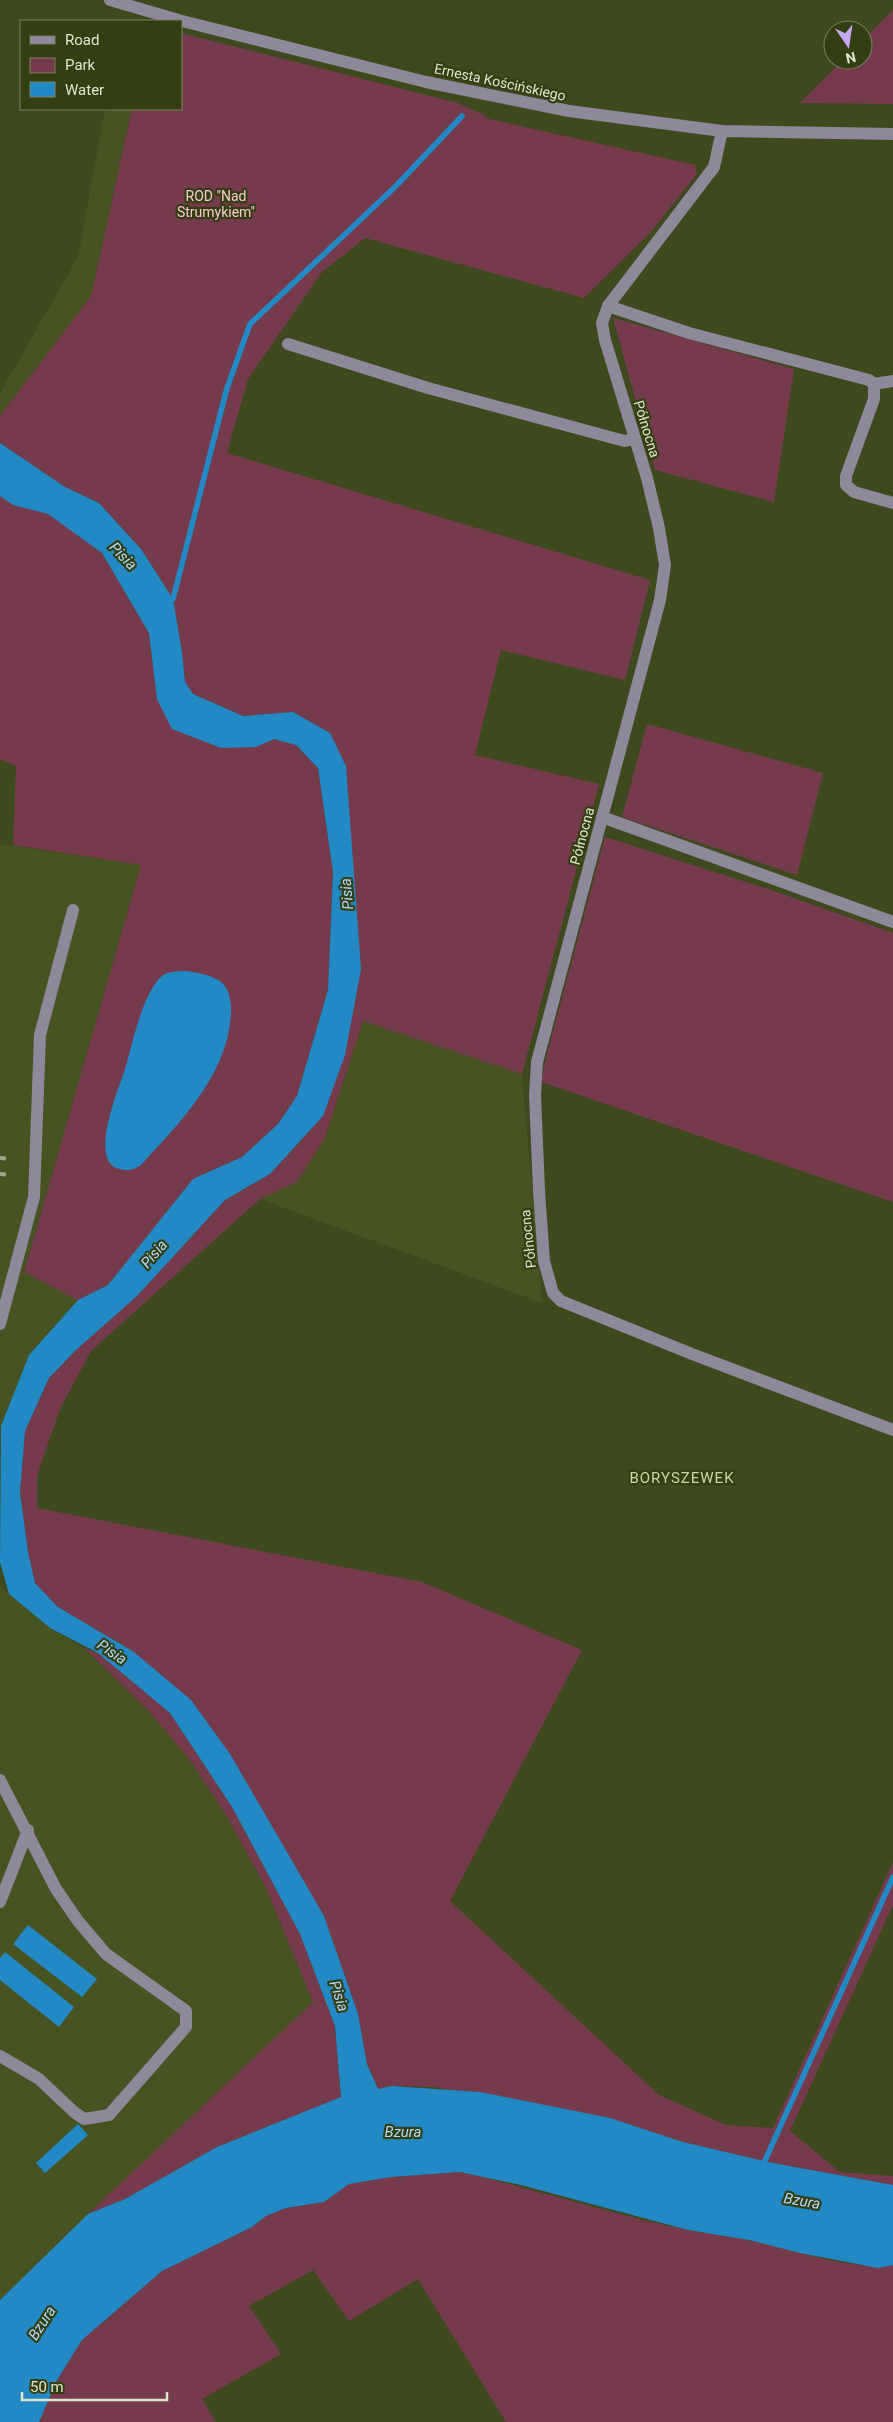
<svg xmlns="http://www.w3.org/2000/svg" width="893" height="2422" viewBox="0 0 893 2422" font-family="Roboto,sans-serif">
  <rect width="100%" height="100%" fill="#3e491e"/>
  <g fill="#475320">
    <path d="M 105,109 L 132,109 L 91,296 L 0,416 L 0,393 L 78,257 Z"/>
    <path d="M 0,844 L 141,865 L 24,1271 L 78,1300 L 29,1355 L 1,1426 L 0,1440 Z"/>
    <path d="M 363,1021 L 522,1074 L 542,1303 L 260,1199 L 297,1182 L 325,1138 Z"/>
    <path d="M 0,1586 L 50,1628 L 84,1648 L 147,1709 L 190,1760 L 225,1813 L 266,1888 L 313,2002 L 0,2300 Z"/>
  </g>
  <g fill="#753b4d">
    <path d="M 893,10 L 893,104 L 800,103 L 843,60 L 863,60 L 863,40 Z"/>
    <path d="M 181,33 L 458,103 L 486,116 L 485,118 L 695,165 L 697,174 L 649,234 L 584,298 L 365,238 L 322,272 L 248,379 L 227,453 L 650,580 L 625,680 L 501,650 L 475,755 L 599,784 L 522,1074 L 363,1021 L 325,1138 L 297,1182 L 260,1199 L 91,1351 L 60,1409 L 37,1476 L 37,1508 L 422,1582 L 582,1650 L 450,1901 L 659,2095 L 726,2125 L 773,2128 L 893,1862 L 893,1905 L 790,2131 L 840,2172 L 893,2176 L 893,2185 L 773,2163 L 683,2142 L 610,2118 L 433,2087 L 392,2086 L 378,2089 L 367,2064 L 358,2014 L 324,1916 L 134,1652 L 58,1607 L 35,1583 L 28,1552 L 20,1492 L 25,1431 L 49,1378 L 76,1350 L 137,1296 L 225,1200 L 270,1174 L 323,1116 L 346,766 L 330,733 L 293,712 L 243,716 L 193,694 L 185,682 L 182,652 L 173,599 L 141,549 L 99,503 L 65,487 L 0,443 L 0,416 L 91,296 L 132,109 L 181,109 Z"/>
    <path d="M 613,318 L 794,369 L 774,502 L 655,470 Z"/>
    <path d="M 0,496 L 13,505 L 48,513 L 102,553 L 149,633 L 157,699 L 256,747 L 274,739 L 296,745 L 318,768 L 333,872 L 328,990 L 297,1096 L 278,1124 L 242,1157 L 193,1180 L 108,1285 L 81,1302 L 24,1272 L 141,865 L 13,845 L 16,766 L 0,759 Z"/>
    <path d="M 647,724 L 823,773 L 797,875 L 622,817 Z"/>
    <path d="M 605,837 L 771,890 L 893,933 L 893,1202 L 541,1082 L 547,1054 Z"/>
    <path d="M 84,1648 L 98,1653 L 170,1713 L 232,1807 L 300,1934 L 335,2026 L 341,2097 L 217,2147 L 125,2199 L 88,2214 L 313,2002 L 266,1888 L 225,1813 L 190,1760 L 147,1709 Z"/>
    <path d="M 460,2172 C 536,2189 611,2214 688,2230 C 709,2234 731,2236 752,2241 C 788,2249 859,2272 893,2265 L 893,2422 L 506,2422 L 418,2279 L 349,2321 L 313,2270 L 249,2306 L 281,2354 L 202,2399 L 216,2422 L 39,2422 L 57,2380 L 82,2340 L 162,2271 L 252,2227 L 266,2216 L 286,2208 L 324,2202 L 348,2184 L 391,2177 Z"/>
  </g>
  <g fill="#2289c5">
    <path d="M 0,443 L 65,487 L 99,503 L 141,549 L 173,599 L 182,652 L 185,682 L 193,694 L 243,716 L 293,712 L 330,733 L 346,766 L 361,969 L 345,1055 L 323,1116 L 270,1174 L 225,1200 L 137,1296 L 76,1350 L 49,1378 L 25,1431 L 20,1492 L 28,1552 L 35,1583 L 58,1607 L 134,1652 L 191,1700 L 230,1754 L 324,1916 L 358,2014 L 367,2064 L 378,2089 L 392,2086 L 480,2092 L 610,2118 L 683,2142 L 773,2163 L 893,2185 L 893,2265 L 878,2268 L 800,2253 L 749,2240 L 688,2230 L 521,2185 L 460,2172 L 391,2177 L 349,2184 L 324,2202 L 286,2208 L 266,2216 L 252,2227 L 162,2271 L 82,2340 L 57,2380 L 39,2422 L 0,2422 L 0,2300 L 88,2214 L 125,2199 L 217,2147 L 341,2097 L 335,2026 L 300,1934 L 232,1807 L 170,1713 L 98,1653 L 50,1628 L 9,1594 L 0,1562 L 1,1426 L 29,1355 L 78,1300 L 108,1285 L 193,1179 L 242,1157 L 278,1124 L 297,1096 L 328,990 L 333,872 L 318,768 L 296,745 L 274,739 L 256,747 L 221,748 L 172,729 L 157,699 L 149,633 L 102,553 L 48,514 L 13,505 L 0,496 Z"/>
    <path d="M 188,971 C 198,973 211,975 220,981 C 230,989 231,1001 231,1013 C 228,1075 180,1122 141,1165 C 133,1170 129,1171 120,1169 C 87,1163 119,1088 125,1069 C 133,1043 142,994 162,976 C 168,971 180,971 188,971 Z"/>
    <path d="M 28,1925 L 97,1979 L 82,1997 L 13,1944 Z"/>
    <path d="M 5,1952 L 74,2007 L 59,2027 L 0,1980 L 0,1958 Z"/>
    <path d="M 78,2124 L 88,2135 L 45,2173 L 36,2163 Z"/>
  </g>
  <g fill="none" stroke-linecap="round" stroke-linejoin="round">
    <g stroke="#2289c5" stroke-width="5.5">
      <path d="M 166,602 L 173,599 L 227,388 L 250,324 L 396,186 L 462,116"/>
      <path d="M 762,2167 L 893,1877"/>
    </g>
    <g stroke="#8e889b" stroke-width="12">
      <path d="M 110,0 L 182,21 L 426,82 L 569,111 L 722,131 L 893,134"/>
      <path d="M 608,306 L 714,167 L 722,131"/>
      <path d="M 288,344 L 428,388 L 617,439 L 625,441 L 635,438"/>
      <path d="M 874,384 L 869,380 L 689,333 L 608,306 L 602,323 L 605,340 L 647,478 L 659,528 L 665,565 L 660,600 L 537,1062 L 535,1095 L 539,1191 L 544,1261 L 553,1293 L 561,1301 L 692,1354 L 893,1430"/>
      <path d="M 874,384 L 874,399 L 846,476 L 846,485 L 854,492 L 893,503"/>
      <path d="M 874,384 L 893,381"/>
      <path d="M 602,817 L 893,922"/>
      <path d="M 0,1324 L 34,1197 L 40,1035 L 73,910"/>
      <path d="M 0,1780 L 56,1889 L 78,1921 L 106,1954 L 186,2011 L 186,2027 L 109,2115 L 84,2119 L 74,2112 L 39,2079 L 0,2056"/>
      <path d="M 0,1902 L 28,1830"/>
    </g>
    <g stroke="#9ea687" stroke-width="4" stroke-dasharray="6 6" stroke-linecap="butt">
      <path d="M 0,1158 L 10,1159"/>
      <path d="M 0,1174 L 10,1175"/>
    </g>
  </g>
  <g text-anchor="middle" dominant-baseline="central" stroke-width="4.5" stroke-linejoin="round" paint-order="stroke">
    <g font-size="14" fill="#dee5ce" stroke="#343e13">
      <text transform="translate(500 82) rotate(12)">Ernesta Kościńskiego</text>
      <text transform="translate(647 429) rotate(73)">Północna</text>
      <text transform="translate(582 836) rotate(-75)">Północna</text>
      <text transform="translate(528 1239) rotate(-96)">Północna</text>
    </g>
    <g font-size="14" fill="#fbc6d4" stroke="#343e13">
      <text x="216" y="196">ROD "Nad<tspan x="216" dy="16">Strumykiem"</tspan></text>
    </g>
    <g font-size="15" font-style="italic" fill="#afdafa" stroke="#343e13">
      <text transform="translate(123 556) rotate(46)">Pisia</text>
      <text transform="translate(347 894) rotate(-95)">Pisia</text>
      <text transform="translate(154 1254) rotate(-50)">Pisia</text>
      <text transform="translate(112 1652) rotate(34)">Pisia</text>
      <text transform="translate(339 1996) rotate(72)">Pisia</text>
      <text x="403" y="2132">Bzura</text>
      <text transform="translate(802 2201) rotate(10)">Bzura</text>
      <text transform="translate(42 2323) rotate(-57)">Bzura</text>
    </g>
    <g font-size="15" letter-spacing="1" fill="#c9d6a7" stroke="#343e13">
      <text x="682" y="1478">BORYSZEWEK</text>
    </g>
  </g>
  <rect x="20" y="20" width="162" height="90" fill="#343e13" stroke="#78815e"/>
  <rect x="30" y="36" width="25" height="8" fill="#8e889b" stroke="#78815e"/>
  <text x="65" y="45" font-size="15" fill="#dee5ce">Road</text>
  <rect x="30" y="58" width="25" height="15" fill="#753b4d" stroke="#78815e"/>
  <text x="65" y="70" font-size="15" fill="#dee5ce">Park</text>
  <rect x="30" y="82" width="25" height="15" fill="#2289c5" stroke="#78815e"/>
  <text x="65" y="95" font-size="15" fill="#dee5ce">Water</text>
  <g transform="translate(848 45) rotate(167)"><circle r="24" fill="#343e13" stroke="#78815e"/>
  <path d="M0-4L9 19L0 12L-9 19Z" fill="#c3a7f2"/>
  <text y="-8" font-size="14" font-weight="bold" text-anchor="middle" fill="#dee5ce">N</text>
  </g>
  <path d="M22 2392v8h145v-8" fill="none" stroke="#dee5ce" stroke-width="2.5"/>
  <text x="30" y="2392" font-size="15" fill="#dee5ce" stroke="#343e13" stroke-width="4" paint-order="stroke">50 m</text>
</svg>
